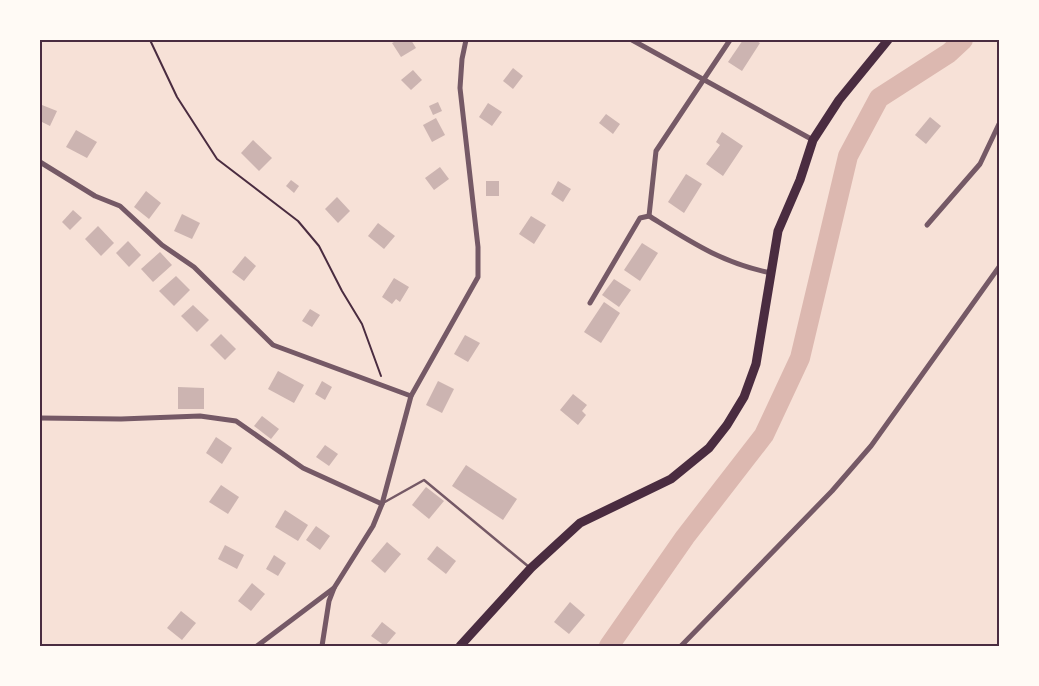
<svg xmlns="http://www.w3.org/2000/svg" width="1039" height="686" viewBox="0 0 1039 686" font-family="Georgia,serif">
  <rect width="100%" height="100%" fill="#f7e1d7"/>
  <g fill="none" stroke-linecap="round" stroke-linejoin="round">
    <path stroke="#dcb8b0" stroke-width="20" d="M 609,646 L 685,537 L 764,435 L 800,358 L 848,156 L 879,98 L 949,53 L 963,40"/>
  </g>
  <g fill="#ccb4b1">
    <path d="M 398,40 L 411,40 L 416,48 L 401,57 L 392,43 Z"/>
    <path d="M 743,40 L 755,40 L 760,43 L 742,71 L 728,62 Z"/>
    <path d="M 513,68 L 523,76 L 513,89 L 503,81 Z"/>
    <path d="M 413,70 L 422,80 L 411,90 L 401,80 Z"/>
    <path d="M 438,102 L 442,111 L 433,115 L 429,106 Z"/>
    <path d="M 488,103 L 502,112 L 492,126 L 479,117 Z"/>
    <path d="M 42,105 L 57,111 L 50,126 L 40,121 Z"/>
    <path d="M 606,114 L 620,124 L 613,134 L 599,123 Z"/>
    <path d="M 930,117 L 941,126 L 926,144 L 915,135 Z"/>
    <path d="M 436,118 L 445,135 L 432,142 L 423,125 Z"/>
    <path d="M 76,130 L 97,142 L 87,158 L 66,147 Z"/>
    <path d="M 722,132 L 743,146 L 723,176 L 706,164 L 720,145 L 716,142 Z"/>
    <path d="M 253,140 L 272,158 L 259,171 L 241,153 Z"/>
    <path d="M 440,167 L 449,179 L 434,190 L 425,178 Z"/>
    <path d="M 686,174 L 702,184 L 684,213 L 668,202 Z"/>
    <path d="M 291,180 L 299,186 L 294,193 L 286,186 Z"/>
    <rect x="486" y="181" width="13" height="15"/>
    <path d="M 558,181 L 571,189 L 563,202 L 551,194 Z"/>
    <path d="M 146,191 L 161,203 L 149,219 L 134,207 Z"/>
    <path d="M 337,197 L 350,211 L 338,223 L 325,209 Z"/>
    <path d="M 73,210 L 82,218 L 70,230 L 62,222 Z"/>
    <path d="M 182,214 L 200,223 L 192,239 L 174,231 Z"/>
    <path d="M 531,216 L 546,225 L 534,244 L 519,234 Z"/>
    <path d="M 378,223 L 395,236 L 384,249 L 368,236 Z"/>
    <path d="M 98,226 L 114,243 L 101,256 L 85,239 Z"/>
    <path d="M 128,241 L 141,255 L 129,267 L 116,253 Z"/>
    <path d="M 642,243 L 658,253 L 640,281 L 624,270 Z"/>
    <path d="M 160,252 L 172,265 L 153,282 L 141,269 Z"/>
    <path d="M 245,256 L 256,266 L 244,281 L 232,272 Z"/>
    <path d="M 176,276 L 190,290 L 174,306 L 159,291 Z"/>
    <path d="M 394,278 L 409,287 L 400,302 L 396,299 L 392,304 L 382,297 Z"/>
    <path d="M 614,279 L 631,290 L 619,307 L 602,295 Z"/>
    <path d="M 604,302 L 620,313 L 601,343 L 584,332 Z"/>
    <path d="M 193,305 L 209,320 L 197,332 L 181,316 Z"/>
    <path d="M 310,309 L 320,315 L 312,327 L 302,321 Z"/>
    <path d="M 221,334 L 236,349 L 225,360 L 210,345 Z"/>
    <path d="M 465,335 L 480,343 L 468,362 L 454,354 Z"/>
    <path d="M 278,371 L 304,385 L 294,403 L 268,389 Z"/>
    <path d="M 322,381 L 332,387 L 325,400 L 315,394 Z"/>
    <path d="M 438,381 L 454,389 L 442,413 L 426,405 Z"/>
    <path d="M 178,387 L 204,388 L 204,409 L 178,409 Z"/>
    <path d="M 573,394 L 587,405 L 582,411 L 586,415 L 578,425 L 560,410 Z"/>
    <path d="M 262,416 L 279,429 L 271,439 L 254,426 Z"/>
    <path d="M 216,437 L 232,448 L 222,464 L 206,453 Z"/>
    <path d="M 325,445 L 338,454 L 329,466 L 316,457 Z"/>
    <path d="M 466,465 L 517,499 L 503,520 L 452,486 Z"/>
    <path d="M 221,485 L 239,497 L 228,514 L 209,502 Z"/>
    <path d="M 426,487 L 444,501 L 429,519 L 412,505 Z"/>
    <path d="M 285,510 L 308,525 L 298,541 L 275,527 Z"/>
    <path d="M 316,526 L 330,536 L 320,550 L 306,540 Z"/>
    <path d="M 387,542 L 401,554 L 385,573 L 371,561 Z"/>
    <path d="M 225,545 L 244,555 L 237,569 L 218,559 Z"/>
    <path d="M 437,546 L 456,561 L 446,574 L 427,559 Z"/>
    <path d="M 274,555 L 286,563 L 278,576 L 266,569 Z"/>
    <path d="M 252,583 L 265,594 L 251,611 L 238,601 Z"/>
    <path d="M 570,602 L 585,615 L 569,634 L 554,622 Z"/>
    <path d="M 181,611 L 196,623 L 182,640 L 167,628 Z"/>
    <path d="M 382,622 L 396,633 L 385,646 L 371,636 Z"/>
  </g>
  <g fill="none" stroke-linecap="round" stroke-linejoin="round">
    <path stroke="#4a2c40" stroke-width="2" d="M 150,40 L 177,97 L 217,159 L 298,221 L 319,246 L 342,291 L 362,324 L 381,376"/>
    <path stroke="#755966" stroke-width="2.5" d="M 383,503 L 424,480 L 529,567"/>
    <g stroke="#755966" stroke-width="5">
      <path d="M 632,40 L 813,140"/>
      <path d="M 40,162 L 95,196 L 120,206 L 162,245 L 194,267 L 273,345 L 411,396"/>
      <path d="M 649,216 L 656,151 L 730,40"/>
      <path d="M 927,225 L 980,164 L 999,124"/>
      <path d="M 590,303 L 640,218 L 649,216 C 691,242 722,263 771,273"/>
      <path d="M 40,418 L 121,419 L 200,416 L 236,421 L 303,468 L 382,504"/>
      <path d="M 257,646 L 334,588 L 373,526 L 382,504 L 411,396 L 478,277 L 478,247 L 460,88 L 462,59 L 466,40"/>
      <path d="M 322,646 L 329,601 L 334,588"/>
      <path d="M 681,646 L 832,491 L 871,446 L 999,267"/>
    </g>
    <path stroke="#4a2c40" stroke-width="9" d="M 460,646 L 531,568 L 580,523 L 671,479 L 709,448 L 727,425 L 744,397 L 756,364 L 778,231 L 800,180 L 813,140 L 839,100 L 888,40"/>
  </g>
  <rect width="1039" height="686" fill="none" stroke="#fffaf5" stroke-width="82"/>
  <rect x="41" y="41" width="957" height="604" fill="none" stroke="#4a2c40" stroke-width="2"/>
</svg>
